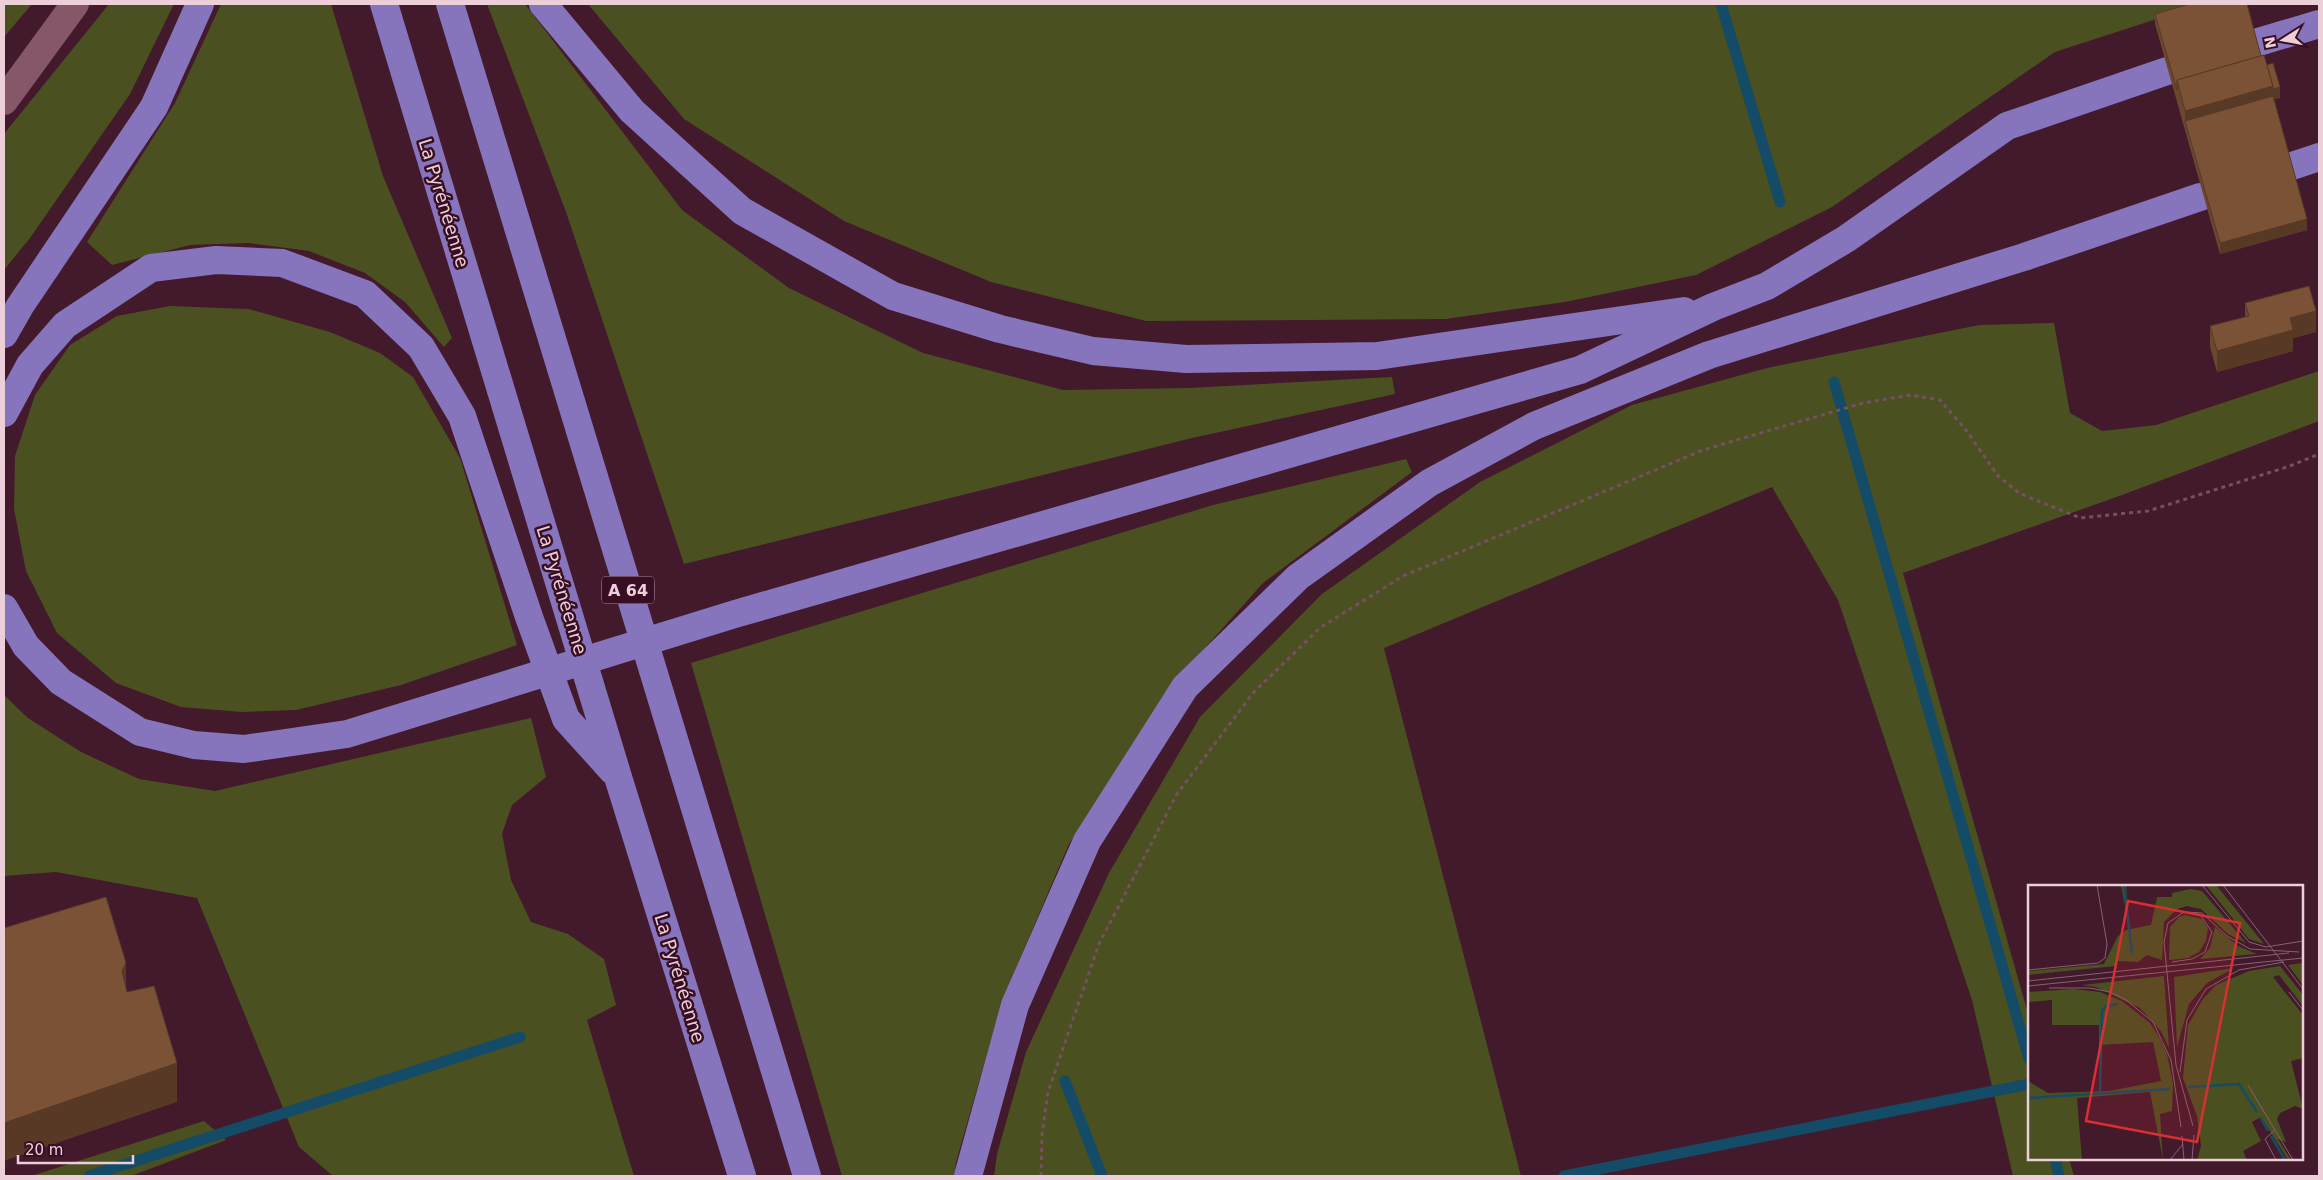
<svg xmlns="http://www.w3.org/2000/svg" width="2323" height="1180" viewBox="0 0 2323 1180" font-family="'DejaVu Sans',sans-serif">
  <rect width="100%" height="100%" fill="#43192c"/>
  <g fill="#4b5021">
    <path d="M 4,4 L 32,4 L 4,37 Z"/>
    <path d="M 109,4 L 174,4 L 130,94 L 30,238 L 4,270 L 4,134 Z"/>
    <path d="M 221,4 L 331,4 L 383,176 L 452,338 L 444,347 L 405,302 L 365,273 L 309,251 L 249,243 L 190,245 L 112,265 L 87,242 L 175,103 Z"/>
    <path d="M 487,4 L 525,4 L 682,210 L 789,288 L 923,353 L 1063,390 L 1189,388 L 1392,377 L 1395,394 L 1192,438 L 684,564 L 566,212 Z"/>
    <path d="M 588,4 L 2203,4 L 2055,52 L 1832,207 L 1696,275 L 1565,302 L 1446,319 L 1146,321 L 991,282 L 844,221 L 684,119 Z"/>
    <path d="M 170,306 L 249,309 L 330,332 L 380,353 L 413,377 L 460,458 L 517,645 L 401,685 L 296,710 L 242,712 L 181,707 L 116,683 L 57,633 L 26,571 L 14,509 L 15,456 L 35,395 L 70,345 L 117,316 Z"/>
    <path d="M 2054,323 L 2070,413 L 2102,431 L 2156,425 L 2319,371 L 2319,421 L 2122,495 L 1903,573 L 2029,1017 L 2029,1159 L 2069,1159 L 2074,1176 L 2013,1176 L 1972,1000 L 1838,600 L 1772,487 L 1384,648 L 1521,1176 L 994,1176 L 997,1154 L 1026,1052 L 1109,873 L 1200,717 L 1322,594 L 1480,482 L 1632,405 L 1767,368 L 1979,325 Z"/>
    <path d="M 1406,459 L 1412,472 L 1263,583 L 1164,694 L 1069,844 L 1003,998 L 956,1162 L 954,1176 L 842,1176 L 691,663 L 1213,505 Z"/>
    <path d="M 4,695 L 28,718 L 81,752 L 139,779 L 215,791 L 531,718 L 546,777 L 512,805 L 502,834 L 511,880 L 531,922 L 568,934 L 604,959 L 616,1005 L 587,1020 L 634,1176 L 333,1176 L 299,1147 L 197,898 L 56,872 L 4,876 Z"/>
    <path d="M 204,1121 L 226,1140 L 131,1176 L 31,1176 Z"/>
  </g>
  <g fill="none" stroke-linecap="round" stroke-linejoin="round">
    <g stroke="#144b66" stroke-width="11">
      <path d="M 1721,4 L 1780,202"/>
      <path d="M 1834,382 L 2029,1059"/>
      <path d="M 1065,1081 L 1102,1176"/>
      <path d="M 2055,1159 L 2059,1176"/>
      <path d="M 89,1176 L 520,1037"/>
      <path d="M 1564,1176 L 2029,1084"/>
    </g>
    <path stroke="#765060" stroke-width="3" stroke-dasharray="4 4" stroke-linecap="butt" d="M 1041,1176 L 1042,1135 L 1048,1092 L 1099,944 L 1177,794 L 1253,693 L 1321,627 L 1403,576 L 1703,450 L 1863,403 L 1911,395 L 1940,400 L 1966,430 L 1998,476 L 2019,493 L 2080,518 L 2148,511 L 2290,466 L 2319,454"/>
    <path stroke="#865669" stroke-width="28" d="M 4,101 L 75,4"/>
    <g stroke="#8674bc" stroke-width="28">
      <path d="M 384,4 L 618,777 L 742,1176"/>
      <path d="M 450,4 L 807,1176"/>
      <path d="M 543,4 L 632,111 L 742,211 L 893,296 L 1000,329 L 1093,351 L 1186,359 L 1377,356 L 1684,311"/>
      <path d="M 2255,43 L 2319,24"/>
      <path d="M 2289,167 L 2319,157"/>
      <path d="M 4,334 L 20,306 L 154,107 L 200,4"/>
      <path d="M 4,413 L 30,365 L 65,325 L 151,268 L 216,260 L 282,263 L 365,294 L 421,347 L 462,416 L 529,617 L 566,719 L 612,770"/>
      <path d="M 4,608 L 26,646 L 61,682 L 140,732 L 194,745 L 244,749 L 347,734 L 735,614 L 1580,370 L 1713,307 L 1767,286 L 1846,239 L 2007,126 L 2167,71"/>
      <path d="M 968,1176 L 1015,1005 L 1087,841 L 1185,687 L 1298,577 L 1429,483 L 1534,426 L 1709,355 L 2024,257 L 2200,197"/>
    </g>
  </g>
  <g fill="#6b472e">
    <path d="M 2155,14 L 2261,56 L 2267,65 L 2280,98 L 2273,99 L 2307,230 L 2220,254 L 2155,24 Z"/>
    <path d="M 2245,303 L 2316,332 L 2293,338 L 2293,351 L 2217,372 L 2210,347 L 2210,326 L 2245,317 Z"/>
  </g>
  <g fill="#573926">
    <path d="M 2273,86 L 2280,87 L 2280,98 L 2185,121 L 2185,111 Z"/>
    <path d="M 2307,219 L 2307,230 L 2220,254 L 2220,243 Z"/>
    <path d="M 2316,311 L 2316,332 L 2293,338 L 2293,351 L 2217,372 L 2217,351 L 2290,318 Z"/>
    <path d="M 126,963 L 126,1002 L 122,971 Z"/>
    <path d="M 177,1063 L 177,1102 L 4,1161 L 4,1123 Z"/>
  </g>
  <g fill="#7c5236" stroke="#573926">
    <path d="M 2190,4 L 2247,4 L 2261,56 L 2177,80 L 2177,90 L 2155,14 Z"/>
    <path d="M 2264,55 L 2273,86 L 2185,111 L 2177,80 Z"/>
    <path d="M 2273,63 L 2280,87 L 2273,89 L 2273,86 L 2267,65 Z"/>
    <path d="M 2273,96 L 2307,219 L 2220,243 L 2185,121 Z"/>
    <path d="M 2309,286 L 2316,311 L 2290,318 L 2293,330 L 2217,351 L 2210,326 L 2249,316 L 2245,303 Z"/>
    <path d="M 106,897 L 126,963 L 122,971 L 127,992 L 154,986 L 177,1063 L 4,1123 L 4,928 Z"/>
  </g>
  <g text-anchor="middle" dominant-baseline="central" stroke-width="5" stroke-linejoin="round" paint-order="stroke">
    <rect fill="#380f22" stroke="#b695a2" stroke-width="1" x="602" y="576.5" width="52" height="27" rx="4"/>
    <g font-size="16" font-weight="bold" fill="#eccfd9">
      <text x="628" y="590">A 64</text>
    </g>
    <g font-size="18" fill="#eccfd9" stroke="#380f22">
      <text transform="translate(444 203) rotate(73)">La Pyrénéenne</text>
      <text transform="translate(562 590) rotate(73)">La Pyrénéenne</text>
      <text transform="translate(680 978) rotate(73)">La Pyrénéenne</text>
    </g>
  </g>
  <g transform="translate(2028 885)">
    <rect width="275" height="275" fill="#43192c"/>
    <path d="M 93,0 L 98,0 L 100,38 ZM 178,0 L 188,0 L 236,59 L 221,54 ZM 162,4 L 174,6 L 218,58 L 200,49 L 173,24 L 159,21 L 149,24 L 136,37 L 134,75 L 119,70 L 110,77 L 88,76 L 87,81 L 0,90 L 0,86 L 76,79 L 90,51 L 98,45 L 123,40 L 129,12 L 144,12 L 144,8 ZM 157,30 L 174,34 L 180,43 L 178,56 L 171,67 L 160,73 L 141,75 L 142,42 L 151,32 ZM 187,42 L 210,61 L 229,69 L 172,74 L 182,63 ZM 275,78 L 275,100 L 260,80 ZM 252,81 L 275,110 L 275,121 L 251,90 L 245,92 L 275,130 L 275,173 L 263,176 L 275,224 L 267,221 L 252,228 L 249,234 L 258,257 L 250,254 L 263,275 L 260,275 L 233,232 L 224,237 L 233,256 L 215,266 L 219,275 L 169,275 L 173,261 L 169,231 L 155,193 L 160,140 L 175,114 L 188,100 L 221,86 ZM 206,83 L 179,98 L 161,119 L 149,162 L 146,92 ZM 136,91 L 141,163 L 133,146 L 112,123 L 68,102 L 54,100 ZM 45,104 L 72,107 L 94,116 L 122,138 L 131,152 L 139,169 L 145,198 L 144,226 L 132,229 L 135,275 L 122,207 L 49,213 L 54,275 L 0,275 L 0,196 L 20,208 L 81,206 L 133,196 L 125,157 L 71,160 L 71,140 L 24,140 L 24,115 L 0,117 L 0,107 Z" fill="#4b5021"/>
    <path fill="none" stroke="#144b66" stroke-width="2.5" d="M 96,0 L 104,68M 160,202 L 211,199 L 229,227M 72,209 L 74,126 L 78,121 L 90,119M 0,213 L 142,204M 232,232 L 240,246M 243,251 L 257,275"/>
    <path fill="none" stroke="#876271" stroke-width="1" d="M 174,0 L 221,57 L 238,62 L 275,56M 195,0 L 275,104M 144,77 L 164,74 L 177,67 L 184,47 L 173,31M 0,85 L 70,78 L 77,73 L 79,59 L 69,0M 0,96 L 261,68M 0,101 L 275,73M 21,103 L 62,103 L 82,107 L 98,115 L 125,137 L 143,175 L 153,242M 261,107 L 275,125M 152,187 L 159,135 L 178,104 L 211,85 L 256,77M 220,200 L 265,275M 165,241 L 148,180 L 136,57 L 140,38 L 156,27 L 174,28 L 199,51 L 222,64 L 271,67M 247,245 L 237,254 L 248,275M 154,251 L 156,275M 142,275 L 155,259M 164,275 L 166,250"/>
    <path fill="#d73031" fill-opacity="0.15" stroke="#d73031" stroke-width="2.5" d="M 100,16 L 212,38 L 169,257 L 58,236 Z"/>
    <rect width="275" height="275" fill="none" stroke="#eccfd9" stroke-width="2.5"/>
  </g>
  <rect width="2323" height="1180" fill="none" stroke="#eccfd9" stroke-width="10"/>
  <g transform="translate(2283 40) rotate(259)" stroke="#380f22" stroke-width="4" paint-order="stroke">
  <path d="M0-4L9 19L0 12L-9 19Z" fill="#eccfd9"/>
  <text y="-8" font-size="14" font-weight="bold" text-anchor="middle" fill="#eccfd9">N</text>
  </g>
  <path d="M18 1155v8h115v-8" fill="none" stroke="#eccfd9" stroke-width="2.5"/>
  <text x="25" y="1155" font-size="15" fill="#eccfd9" stroke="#380f22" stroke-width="4" paint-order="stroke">20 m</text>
</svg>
